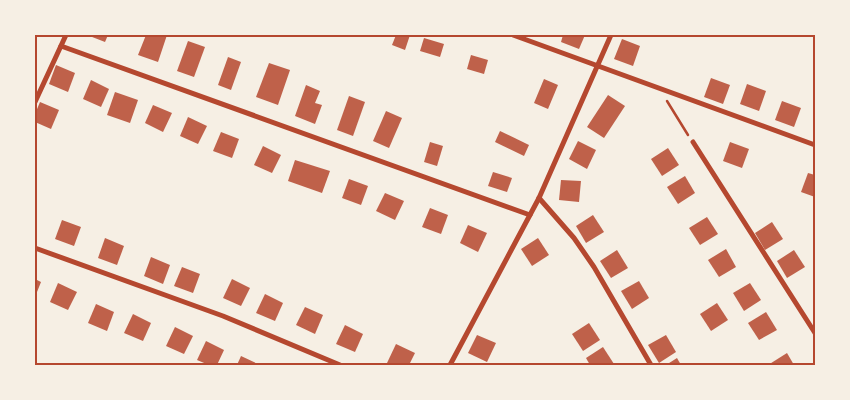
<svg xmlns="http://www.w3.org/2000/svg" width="850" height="400" viewBox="0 0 850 400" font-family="'DejaVu Sans',sans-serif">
  <rect width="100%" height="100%" fill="#f6efe4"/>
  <g fill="#bf614a">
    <path d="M 87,35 L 108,35 L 105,42 Z"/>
    <path d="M 146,35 L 167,35 L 158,62 L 138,55 Z"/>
    <path d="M 396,35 L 410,35 L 405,50 L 392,45 Z"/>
    <path d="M 563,35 L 585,35 L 579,49 L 561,42 Z"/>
    <path d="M 424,38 L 444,44 L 440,57 L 420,51 Z"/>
    <path d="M 622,39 L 640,46 L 633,66 L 614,59 Z"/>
    <path d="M 188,41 L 205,47 L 194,77 L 177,71 Z"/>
    <path d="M 471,55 L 488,60 L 484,74 L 467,69 Z"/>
    <path d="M 228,57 L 241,62 L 231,90 L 218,85 Z"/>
    <path d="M 269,63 L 290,70 L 278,105 L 256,97 Z"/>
    <path d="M 56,65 L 75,73 L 68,92 L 49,84 Z"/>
    <path d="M 711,78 L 730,85 L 723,104 L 704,97 Z"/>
    <path d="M 544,79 L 558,85 L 548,109 L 534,103 Z"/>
    <path d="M 91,80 L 109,89 L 101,107 L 83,99 Z"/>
    <path d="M 747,84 L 766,91 L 759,111 L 740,104 Z"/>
    <path d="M 306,85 L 320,91 L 315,103 L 322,105 L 315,124 L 295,116 Z"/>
    <path d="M 115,92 L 138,100 L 130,123 L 107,115 Z"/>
    <path d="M 608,95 L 625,106 L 604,138 L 587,127 Z"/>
    <path d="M 349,96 L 365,102 L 353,136 L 337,130 Z"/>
    <path d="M 782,101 L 801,108 L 794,127 L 775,120 Z"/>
    <path d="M 40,102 L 59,110 L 51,129 L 35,122 L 35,114 Z"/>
    <path d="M 153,105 L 172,113 L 163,132 L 145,123 Z"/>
    <path d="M 386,111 L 402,118 L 389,148 L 373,141 Z"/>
    <path d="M 188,117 L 207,126 L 198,144 L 180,136 Z"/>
    <path d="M 500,131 L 529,145 L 524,156 L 495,142 Z"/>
    <path d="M 221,132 L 239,139 L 232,158 L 213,151 Z"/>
    <path d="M 578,141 L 596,150 L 587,169 L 569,159 Z"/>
    <path d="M 430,142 L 443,146 L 437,166 L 424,162 Z"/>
    <path d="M 730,142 L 749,149 L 742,168 L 723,161 Z"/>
    <path d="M 263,146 L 281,155 L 272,173 L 254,165 Z"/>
    <path d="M 668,148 L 679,165 L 662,176 L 651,159 Z"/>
    <path d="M 295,160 L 330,171 L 322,193 L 288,181 Z"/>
    <path d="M 493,172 L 512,178 L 507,192 L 488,186 Z"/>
    <path d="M 808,173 L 815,175 L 815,197 L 801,192 Z"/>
    <path d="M 685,176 L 695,193 L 678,204 L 667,187 Z"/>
    <path d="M 349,179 L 368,186 L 361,205 L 342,198 Z"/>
    <path d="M 561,180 L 581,181 L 579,202 L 559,200 Z"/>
    <path d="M 385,193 L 404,201 L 395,220 L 376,211 Z"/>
    <path d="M 430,208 L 448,215 L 441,234 L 422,227 Z"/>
    <path d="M 593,215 L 604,232 L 586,243 L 576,226 Z"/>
    <path d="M 707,217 L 718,234 L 700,245 L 689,228 Z"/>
    <path d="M 62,220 L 81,227 L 74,246 L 55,239 Z"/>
    <path d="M 772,222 L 783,239 L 765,250 L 755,233 Z"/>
    <path d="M 468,225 L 487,233 L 478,252 L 460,243 Z"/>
    <path d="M 105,238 L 124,246 L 117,265 L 98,258 Z"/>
    <path d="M 538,238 L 549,255 L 532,266 L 521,249 Z"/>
    <path d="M 726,249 L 736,267 L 719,277 L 708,260 Z"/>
    <path d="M 617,250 L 628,268 L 611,278 L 600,261 Z"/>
    <path d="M 794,250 L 805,267 L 787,278 L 777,261 Z"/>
    <path d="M 151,257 L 170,265 L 163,284 L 144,276 Z"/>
    <path d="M 182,267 L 200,274 L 193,293 L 174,286 Z"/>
    <path d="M 35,279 L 41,282 L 35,297 Z"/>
    <path d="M 232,279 L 250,288 L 241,306 L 223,298 Z"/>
    <path d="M 639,281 L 649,298 L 632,309 L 621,291 Z"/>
    <path d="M 58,283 L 77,292 L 68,310 L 50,302 Z"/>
    <path d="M 750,283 L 761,300 L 744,311 L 733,293 Z"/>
    <path d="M 265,294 L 283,303 L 275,321 L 256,313 Z"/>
    <path d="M 717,303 L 728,320 L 711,331 L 700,314 Z"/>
    <path d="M 96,304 L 114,312 L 107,331 L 88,323 Z"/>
    <path d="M 305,307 L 323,315 L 315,334 L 296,325 Z"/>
    <path d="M 766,312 L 777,330 L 759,340 L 748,323 Z"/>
    <path d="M 133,314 L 151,323 L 143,341 L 124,333 Z"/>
    <path d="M 589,323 L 600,340 L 583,351 L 572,334 Z"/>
    <path d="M 345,325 L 363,334 L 355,352 L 336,344 Z"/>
    <path d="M 175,327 L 193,336 L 184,354 L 166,346 Z"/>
    <path d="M 477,335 L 496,343 L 487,362 L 468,353 Z"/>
    <path d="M 666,335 L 676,352 L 659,363 L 648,345 Z"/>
    <path d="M 206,341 L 224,350 L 217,365 L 209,365 L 197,360 Z"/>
    <path d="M 396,344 L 415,353 L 409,365 L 393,365 L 387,363 Z"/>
    <path d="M 603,347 L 614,364 L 590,365 L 586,358 Z"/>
    <path d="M 787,353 L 794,365 L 768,365 Z"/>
    <path d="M 241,356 L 260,365 L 237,365 Z"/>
    <path d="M 677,358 L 681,365 L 666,365 Z"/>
  </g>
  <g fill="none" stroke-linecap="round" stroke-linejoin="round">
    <path stroke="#b5482f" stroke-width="2.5" d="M 667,101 L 688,135"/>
    <g stroke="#b5482f" stroke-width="5">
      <path d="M 513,35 L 815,145"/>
      <path d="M 61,46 L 530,215"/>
      <path d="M 35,102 L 66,35"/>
      <path d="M 693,142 L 815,333"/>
      <path d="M 539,198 L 574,238 L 594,267 L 651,365"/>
      <path d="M 35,248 L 223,316 L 340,365"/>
      <path d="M 450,365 L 539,198 L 611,35"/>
    </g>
  </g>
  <rect width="850" height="400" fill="none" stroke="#f6efe4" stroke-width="72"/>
  <rect x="36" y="36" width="778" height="328" fill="none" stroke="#b5482f" stroke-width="2"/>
</svg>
